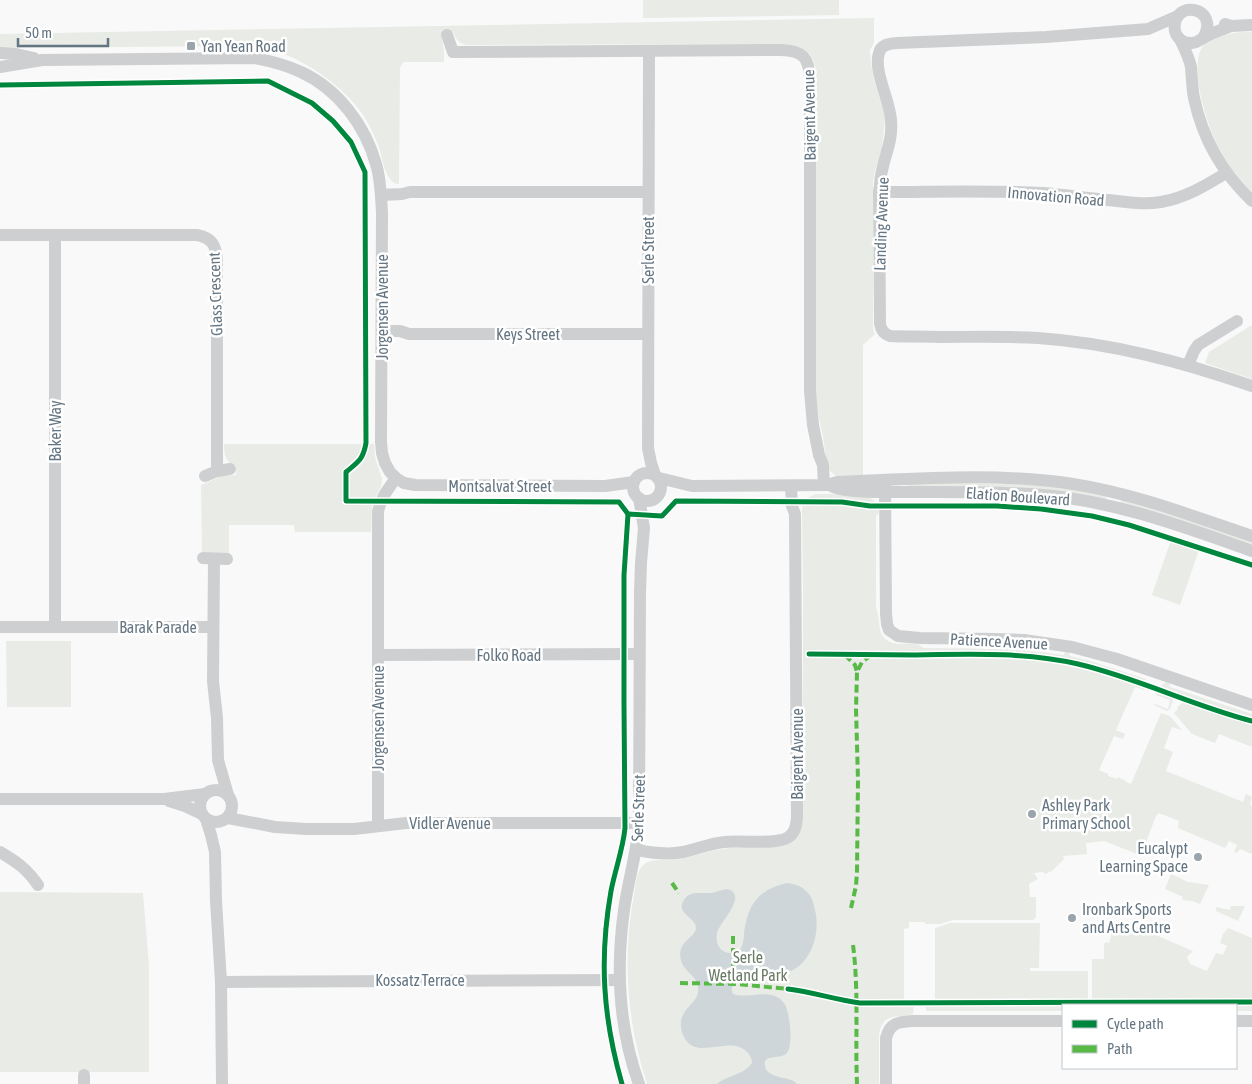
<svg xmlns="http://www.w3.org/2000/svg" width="1252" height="1084" viewBox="0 0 1252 1084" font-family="'Asap Condensed',sans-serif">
  <rect width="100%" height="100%" fill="#f9f9f9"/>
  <g fill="#e8ebe6">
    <path d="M 643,0 L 839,0 L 839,15 L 643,18 Z"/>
    <path d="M 874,18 L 874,43 L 870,50 L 871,64 L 874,80 L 884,112 L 885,120 L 882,148 L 875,171 L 873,182 L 873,328 L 875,334 L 863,345 L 863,477 L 836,476 L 830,471 L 827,466 L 823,436 L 819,419 L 816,396 L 816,70 C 813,47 795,45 775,44 L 467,45 C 459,44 456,39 453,32 L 441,34 L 444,51 L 444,62 L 404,62 L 400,67 L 399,184 C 395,184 393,183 390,179 C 384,171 382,159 380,150 C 375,137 369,123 361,112 C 343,87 306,60 277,52 C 262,48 247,46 231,46 L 0,48 L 0,34 Z"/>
    <path d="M 1252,32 L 1252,192 C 1240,179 1228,166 1220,150 C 1209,130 1183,57 1208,41 C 1210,40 1212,39 1215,38 C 1229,33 1237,32 1252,32 Z"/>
    <path d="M 1252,325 L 1252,379 L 1205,363 L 1209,352 Z"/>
    <path d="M 224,444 L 374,444 L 375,457 L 382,479 L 381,487 L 376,496 L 372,507 L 371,532 L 295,532 L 294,525 L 229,525 L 229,555 L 202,552 L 201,485 L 222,476 L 236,475 L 236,466 C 225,462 224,454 224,444 Z"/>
    <path d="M 911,483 L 1043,484 L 1107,497 L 1106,499 L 908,487 L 908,484 Z"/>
    <path d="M 817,494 C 830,494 862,492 872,499 C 877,503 879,507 879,513 L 876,516 L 876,608 C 880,617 878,628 882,635 C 891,648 904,642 916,644 C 918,644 921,646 923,648 L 1021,649 L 1063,655 L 1066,651 L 1069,652 L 1070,656 L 1090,661 L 1146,679 L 1144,690 L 1135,687 L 1116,730 L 1125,734 L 1123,739 L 1114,736 L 1099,770 L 1108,774 L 1108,776 L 1117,779 L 1118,777 L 1126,781 L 1126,782 L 1131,784 L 1161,713 L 1170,716 L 1182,730 L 1172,727 L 1164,748 L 1173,752 L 1166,771 L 1243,802 L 1246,794 L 1252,797 L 1250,804 L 1252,806 L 1252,854 L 1240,849 L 1237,853 L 1234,852 L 1237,845 L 1229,841 L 1225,848 L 1178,828 L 1179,821 L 1159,813 L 1156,816 L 1145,845 L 1137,854 L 1104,841 L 1086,843 L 1087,854 L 1063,856 L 1064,859 L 1052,871 L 1045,874 L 1043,872 L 1034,873 L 1038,879 L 1029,884 L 1030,897 L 1036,897 L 1036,917 L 1033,920 L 953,920 L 940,924 L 925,924 L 925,922 L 909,922 L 909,928 L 904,929 L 904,1000 L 914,1000 L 913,1014 C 897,1018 882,1012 879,1036 L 879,1084 L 647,1084 C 627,1023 622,958 634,895 C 636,884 636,867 648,862 C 657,858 669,861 679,859 C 694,857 708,850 723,849 C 731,848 739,847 746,847 C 759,847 771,848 784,846 L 803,794 L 803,584 L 802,510 C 803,501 808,496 817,494 Z"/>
    <path d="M 1121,500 L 1252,540 L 1252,547 L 1121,503 Z"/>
    <path d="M 1171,540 L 1199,550 L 1180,605 L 1152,595 Z"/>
    <path d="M 6,641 L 71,641 L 71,707 L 7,707 Z"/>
    <path d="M 1166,682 L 1169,683 L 1170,687 L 1252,714 L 1252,747 L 1219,734 L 1215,743 L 1192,734 L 1174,713 L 1177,710 L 1178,706 L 1185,702 L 1172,698 L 1173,700 L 1170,709 L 1167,711 L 1154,705 L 1155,704 L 1168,709 L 1170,700 L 1156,695 C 1159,689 1161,685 1166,682 Z"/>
    <path d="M 1171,874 L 1188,882 L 1209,885 L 1200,904 L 1192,901 L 1182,900 L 1183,897 L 1165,889 Z"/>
    <path d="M 0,892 L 143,893 L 149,966 L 149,1072 L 0,1072 Z"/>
    <path d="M 1231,906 L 1245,906 L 1238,921 L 1216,911 L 1216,907 L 1230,910 Z"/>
    <path d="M 1111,921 L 1129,928 L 1132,925 L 1193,951 L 1187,957 L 1190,964 L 1207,971 L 1216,953 L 1223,955 L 1227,946 L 1220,943 L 1223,934 L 1228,928 L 1252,938 L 1252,1011 L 1236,1011 L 1236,1005 L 1063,1005 L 1063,1011 L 926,1011 L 925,1000 L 935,1000 L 935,928 L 951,923 L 1040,923 L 1039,968 L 1030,968 L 1030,971 L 1088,971 L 1088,1000 L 1092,1000 L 1092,959 L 1104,959 L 1104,944 L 1106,942 L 1109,943 L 1111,937 L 1111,931 L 1108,931 L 1105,928 Z"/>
  </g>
  <path fill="#ced6d9" d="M 787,883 C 793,884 800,885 805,890 C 810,894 813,900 814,906 C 820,926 816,951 799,966 C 792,972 780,975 771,977 C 759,979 744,973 735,984 C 731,988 731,989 733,994 C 748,1000 772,986 784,1003 C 790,1011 794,1047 786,1054 C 780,1059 762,1054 765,1066 C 767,1077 783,1077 791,1080 C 794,1081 795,1082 797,1084 L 717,1084 C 728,1075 744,1075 752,1063 C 752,1059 751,1057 748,1053 C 729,1032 693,1066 682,1032 C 676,1010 696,1006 698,992 C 701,977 684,973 681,960 C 676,941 696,938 696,928 C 696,917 675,914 684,900 C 687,895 692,893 697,893 C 702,893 707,893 712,893 C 719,892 728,886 733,892 C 742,902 720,922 717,933 C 715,943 720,954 732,953 C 734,953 736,953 739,951 C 743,947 744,939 744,933 C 748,904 758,890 787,883 Z"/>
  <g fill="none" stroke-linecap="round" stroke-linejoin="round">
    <g stroke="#cecfd0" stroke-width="12">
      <path d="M 1178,16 L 1148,29 L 1046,37 L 897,43 C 890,44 881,44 879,53 C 873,70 890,101 891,120 C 893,142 884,156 881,176 C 880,181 880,187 879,192 L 880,324 C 881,330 884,334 890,336 C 906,337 923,336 939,337 C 972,337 1005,336 1038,338 C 1112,343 1182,362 1252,386"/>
      <path d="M 1225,24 L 1231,26 L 1252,25"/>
      <path d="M 447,35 L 453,52 L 781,50 C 803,51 809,57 810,79 L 810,391 L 813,425 L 819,455 L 823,465 L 824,485"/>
      <path d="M 1203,38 C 1207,32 1209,26 1206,19 C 1204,14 1199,11 1194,10 C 1170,6 1167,44 1192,43 C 1198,43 1203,37 1209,35 C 1217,31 1224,29 1231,26"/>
      <path d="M 1180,39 C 1184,48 1189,57 1191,67 C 1192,78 1192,88 1194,98 C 1203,140 1222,172 1252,201"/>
      <path d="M 649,51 L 648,448 L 651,463 L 655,475"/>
      <path d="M 0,53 L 16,54 L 34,58"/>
      <path d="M 0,67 L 42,60 L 254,58 C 270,61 286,65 301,72 C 338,89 365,125 376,164 C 381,180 381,197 382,213 L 381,442 L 382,453 L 385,463 L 390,472 L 396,478 L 404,483 L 415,485 L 605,486 L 634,482"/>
      <path d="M 879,192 C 934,192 989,190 1043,193 C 1065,195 1086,198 1108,200 C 1125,202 1143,205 1161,202 C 1185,198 1205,186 1226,173"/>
      <path d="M 381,195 L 402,194 L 410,192 L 648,192"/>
      <path d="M 0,235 L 197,235 C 213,238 216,246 217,261 L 217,471"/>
      <path d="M 382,331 L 400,331 L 409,334 L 648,334"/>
      <path d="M 1188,365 L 1194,351 L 1198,345 L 1237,321"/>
      <circle cx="647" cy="487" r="14"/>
      <path d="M 205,476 L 217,471 L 230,469"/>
      <path d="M 659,478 L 692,486 L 827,485 L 837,482 C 914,479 997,472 1073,484 C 1136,494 1192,516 1252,536"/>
      <path d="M 885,480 L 886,614 L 887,624 L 889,630 L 898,636 L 920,638 L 996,639 L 1024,640 L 1072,647 L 1117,659 L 1252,705"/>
      <path d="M 833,487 C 849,493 883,492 901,492 C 948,492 996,491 1042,495 C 1115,501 1184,527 1252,551"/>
      <path d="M 639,498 L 644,528 L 641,563 L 640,592 L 639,823 C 637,853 628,881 624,910 C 616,968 619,1029 639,1084"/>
      <path d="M 203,558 L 227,559"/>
      <path d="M 214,559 L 213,681 L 217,718 L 218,760 L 228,795"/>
      <path d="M 55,626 L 55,235"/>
      <path d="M 0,627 L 213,627"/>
      <path d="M 378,655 L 639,654"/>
      <circle cx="216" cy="806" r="16"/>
      <path d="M 0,799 L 164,799 L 205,794"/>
      <path d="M 169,801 L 185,806 L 202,814"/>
      <path d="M 228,818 L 275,827 L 306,829 L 354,829 L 406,823 L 639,823"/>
      <path d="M 206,819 L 211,835 L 215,852 L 216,901 L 221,982 L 222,1084"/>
      <path d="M 378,825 L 378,512 C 380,499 388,489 396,478"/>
      <path d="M 637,850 C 652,853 668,855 683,852 C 697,849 711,843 725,842 C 741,840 774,845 787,838 C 795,834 796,826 797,818 L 795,514 L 792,506 L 791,486"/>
      <path d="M 0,852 C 17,862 27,869 38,885"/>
      <path d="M 221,982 L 620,980"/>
      <path d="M 1236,1021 L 1252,1021"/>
      <path d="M 84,1075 L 84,1084"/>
      <path d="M 886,1084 L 886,1038 C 890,1022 899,1022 914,1021 L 1063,1021"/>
    </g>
    <g stroke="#58b947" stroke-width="4" stroke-dasharray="8 4" stroke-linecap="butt">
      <path d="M 845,655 L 855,665 L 857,672 L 862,662 L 870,656"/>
      <path d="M 672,883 L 679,893"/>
      <path d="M 851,908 L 856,886 L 857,871 L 858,780 L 856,709 L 857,672"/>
      <path d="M 733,936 L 733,984"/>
      <path d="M 853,945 C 859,991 855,1038 857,1084"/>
      <path d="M 680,983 L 737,984 L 788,989"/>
    </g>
    <defs>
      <g id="cycleway">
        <path d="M 0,85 L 268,81 L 312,103 L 333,121 L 351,142 L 365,172 L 366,443 C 363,460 358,462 346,472 L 346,501 L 619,502 L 628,514"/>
        <path d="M 809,654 C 844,654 880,655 915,655 C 970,654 1025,652 1078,664 C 1138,678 1193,706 1252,721"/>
        <path d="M 788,989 C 813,992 836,1000 860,1003 L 1252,1002"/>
        <path d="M 622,1084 C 603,1018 599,959 611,891 C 615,870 623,849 625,828 L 624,705 L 624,575 L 628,514 L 662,516 L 676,501 L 842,502 L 870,506 L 997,506 L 1041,509 L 1092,516 L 1129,525 L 1252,565"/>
      </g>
    </defs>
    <use href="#cycleway" stroke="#fff" stroke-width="8"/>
    <use href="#cycleway" stroke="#00873e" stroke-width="5"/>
  </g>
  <g fill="#99a4ac" stroke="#fff" stroke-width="2">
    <rect x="186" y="41" width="10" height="10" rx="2.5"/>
    <circle cx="1032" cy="814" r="5"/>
    <circle cx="1198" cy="857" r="5"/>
    <circle cx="1072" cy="918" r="5"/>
  </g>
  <g text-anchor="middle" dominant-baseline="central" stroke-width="5" stroke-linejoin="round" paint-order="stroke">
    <g font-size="16" fill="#657683" stroke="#fff" text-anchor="start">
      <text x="201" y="46">Yan Yean Road</text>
      <text x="1042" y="805">Ashley Park<tspan x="1042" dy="18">Primary School</tspan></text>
      <text x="1188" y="848" text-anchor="end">Eucalypt<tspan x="1188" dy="18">Learning Space</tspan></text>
      <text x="1082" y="909">Ironbark Sports<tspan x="1082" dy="18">and Arts Centre</tspan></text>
    </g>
    <g font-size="16" fill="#657683" stroke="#fff">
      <text transform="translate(809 115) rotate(-91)">Baigent Avenue</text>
      <text transform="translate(1056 196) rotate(5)">Innovation Road</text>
      <text transform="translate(881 224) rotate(-88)">Landing Avenue</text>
      <text transform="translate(648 250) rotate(-90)">Serle Street</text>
      <text transform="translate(215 294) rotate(-92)">Glass Crescent</text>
      <text transform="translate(382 307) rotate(-90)">Jorgensen Avenue</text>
      <text x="528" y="334">Keys Street</text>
      <text transform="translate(55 431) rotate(-90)">Baker Way</text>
      <text x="500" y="486">Montsalvat Street</text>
      <text transform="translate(1018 496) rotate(4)">Elation Boulevard</text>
      <text x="158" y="627">Barak Parade</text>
      <text transform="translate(999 641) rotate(3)">Patience Avenue</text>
      <text x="509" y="655">Folko Road</text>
      <text transform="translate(378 718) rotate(-90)">Jorgensen Avenue</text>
      <text transform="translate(797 754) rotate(-90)">Baigent Avenue</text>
      <text transform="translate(638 808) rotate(-88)">Serle Street</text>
      <text x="450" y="823">Vidler Avenue</text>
      <text x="420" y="980">Kossatz Terrace</text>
    </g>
    <g font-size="16" fill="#687a64" stroke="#fff">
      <text x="748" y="957">Serle<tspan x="748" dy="18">Wetland Park</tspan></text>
    </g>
  </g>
  <rect x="1062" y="1004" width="175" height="65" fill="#ffffff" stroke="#c1c8cd"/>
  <rect x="1072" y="1020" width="25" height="8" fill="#00873e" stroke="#c1c8cd"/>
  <text x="1107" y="1029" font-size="15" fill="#657683">Cycle path</text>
  <rect x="1072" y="1045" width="25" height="8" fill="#58b947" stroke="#c1c8cd"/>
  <text x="1107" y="1054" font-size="15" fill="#657683">Path</text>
  <path d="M18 38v8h90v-8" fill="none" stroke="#657683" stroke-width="2.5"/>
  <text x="25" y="38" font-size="15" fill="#657683" stroke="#ffffff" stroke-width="4" paint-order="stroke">50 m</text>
</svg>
